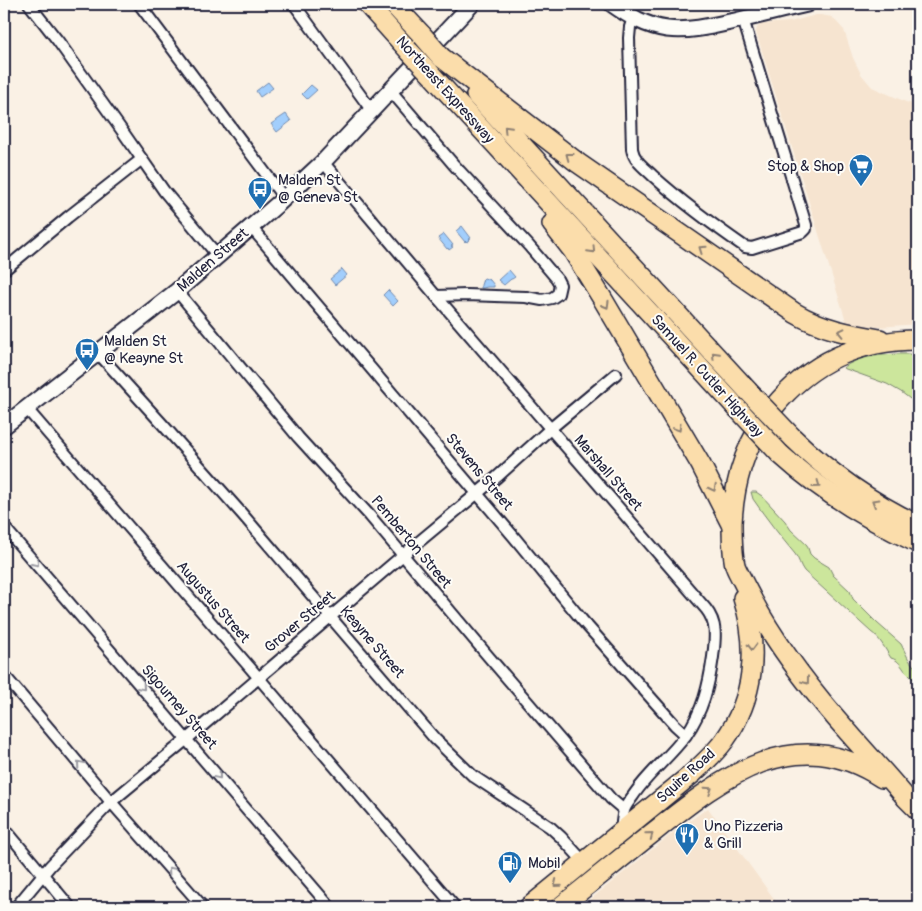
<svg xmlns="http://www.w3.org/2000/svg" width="922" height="911" viewBox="0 0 922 911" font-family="Pangolin,sans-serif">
  <rect width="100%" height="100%" fill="#faf1e5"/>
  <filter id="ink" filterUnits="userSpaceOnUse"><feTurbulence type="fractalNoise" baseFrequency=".02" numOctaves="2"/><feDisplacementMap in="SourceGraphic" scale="10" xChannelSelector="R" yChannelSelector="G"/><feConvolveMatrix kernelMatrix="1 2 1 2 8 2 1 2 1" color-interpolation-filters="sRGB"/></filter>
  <g filter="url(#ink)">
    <g fill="#f6e4d0">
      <path d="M 816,15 L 821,15 L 832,17 L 844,30 L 853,58 L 861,74 L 872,87 L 906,102 L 918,106 L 918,324 L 878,327 L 847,324 L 756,32 L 757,28 L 761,24 L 790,22 Z"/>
      <path d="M 708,808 L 780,907 L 581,907 L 675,831 Z"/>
    </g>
    <g fill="#cce69c" stroke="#77846c">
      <path d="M 897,354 L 909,354 L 918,356 L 918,405 L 901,392 L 887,384 L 843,368 C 858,356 880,355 897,354 Z"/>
      <path d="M 751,492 L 756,492 L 762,496 L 785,521 L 791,530 L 807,545 L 810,554 L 814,558 L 829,567 L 833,575 L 850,591 L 853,599 L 877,623 L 901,644 L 909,660 L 918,671 L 918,684 C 914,680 910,676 906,672 C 901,666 899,660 891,658 C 885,649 880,638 871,632 L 804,571 C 800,566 799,559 795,554 C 780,536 766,518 753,499 Z"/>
    </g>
    <g fill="#a2cefc" stroke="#6f89af">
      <path d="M 268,82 L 273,88 L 260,97 L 256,91 Z"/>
      <path d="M 311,85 L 317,90 L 307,99 L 302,94 Z"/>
      <path d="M 286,114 L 291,121 L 277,132 L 271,124 Z"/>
      <path d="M 462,226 L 471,238 L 469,239 L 470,240 L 467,242 L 466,241 L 465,242 L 456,231 Z"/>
      <path d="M 444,234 L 453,245 L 451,246 L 453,247 L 449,250 L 448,248 L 447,249 L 438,238 Z"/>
      <path d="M 342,269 L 347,275 L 335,285 L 330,279 Z"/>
      <path d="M 509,270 L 515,277 L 512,279 L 511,279 L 504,285 L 498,280 Z"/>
      <path d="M 484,278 L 490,280 L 494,285 L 494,287 L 487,287 L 483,288 L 481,288 L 481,285 L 483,279 Z"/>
      <path d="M 388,290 L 398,301 L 393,306 L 383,295 Z"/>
    </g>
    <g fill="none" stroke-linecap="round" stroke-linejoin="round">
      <defs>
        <g id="street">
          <path d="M 29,4 L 58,41 L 123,132 L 164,191 L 218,256"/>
          <path d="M 139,4 L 284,198"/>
          <path d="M 294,4 L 372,111"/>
          <path d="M 633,18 L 630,27 L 629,38 L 632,149 C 634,161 645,168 653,176 C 682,202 713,225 745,247 L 752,248 L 803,232 L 806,229 L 806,225 L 743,19"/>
          <path d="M 391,91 L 454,165 L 529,246 L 557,279 L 560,285 L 558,294 L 552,298 L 542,300 L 526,297 L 467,295 L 436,296"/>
          <path d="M 323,162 L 436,296 L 706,609 C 718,624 715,640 713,657 C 709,685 703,711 686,735 C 670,757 648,773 633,796 C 630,800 627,804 625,808 C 622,815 622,824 621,831"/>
          <path d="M 251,227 L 514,537 L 582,620 L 675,725 L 686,735"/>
          <path d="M 4,270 L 68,217 L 142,159"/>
          <path d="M 177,291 L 298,437 L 370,516 L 488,656 L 611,799 L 624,810"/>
          <path d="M 98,353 L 164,426 L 243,515 L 435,739 L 473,776 L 550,827 L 561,837 L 584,862"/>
          <path d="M 27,409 C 170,574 313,741 455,907"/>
          <path d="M 4,527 L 330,907"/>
          <path d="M 4,675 L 111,802 L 203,907"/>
          <path d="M 4,828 L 70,907"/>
          <path d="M 16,907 L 50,866 L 111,802 L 187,739 L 403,555 L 497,477 L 550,429 L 616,374"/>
        </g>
        <g id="secondary">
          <path d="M 612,4 C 629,16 646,26 667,29 C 691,32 716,25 739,20 C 762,15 784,9 807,4"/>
          <path d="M 4,426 L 177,291 L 279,203 L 323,162 L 472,4"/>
        </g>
        <g id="highway">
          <path d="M 367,4 L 410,52"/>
          <path d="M 393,4 L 422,35"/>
          <path d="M 441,57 L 578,163 L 795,313 C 822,329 850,334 880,339"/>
          <path d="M 428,71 L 737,408"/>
          <path d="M 476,95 L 748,391"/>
          <path d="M 552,224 L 573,251 L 602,298 L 701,465 L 731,524"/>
          <path d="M 918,340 C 859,340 811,361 773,408 C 746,441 734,481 732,523 C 732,537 732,552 735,565 C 736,569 739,574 741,578 C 747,590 753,601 759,612 C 784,655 816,696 849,733 C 868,755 888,776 906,798 L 918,810"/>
          <path d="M 793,438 C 830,474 872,503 918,525"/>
          <path d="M 780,454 C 821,491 868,520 918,543"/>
          <path d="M 529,907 L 692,774 C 704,763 715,753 724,741 C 755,698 759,647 743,598"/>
          <path d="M 560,907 C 592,882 623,856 655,831 C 724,776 795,721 882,778"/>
        </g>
      </defs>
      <use href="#street" stroke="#22223b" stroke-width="14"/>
      <use href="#secondary" stroke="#22223b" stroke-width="19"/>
      <use href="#highway" stroke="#22223b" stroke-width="22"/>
      <use href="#street" stroke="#fdfcf7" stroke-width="10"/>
      <use href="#secondary" stroke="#fdfcf7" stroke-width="15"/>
      <use href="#highway" stroke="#fbddab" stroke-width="19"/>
      <defs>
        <g id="highway-bridge">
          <path d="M 422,35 L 441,57"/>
          <path d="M 410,52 L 428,71"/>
          <path d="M 748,391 L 793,438"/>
          <path d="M 737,408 L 780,454"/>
        </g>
      </defs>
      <use href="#highway-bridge" stroke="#22223b" stroke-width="22" stroke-linecap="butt"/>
      <use href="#highway-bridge" stroke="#fbddab" stroke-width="19"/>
    </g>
    <defs><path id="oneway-chevron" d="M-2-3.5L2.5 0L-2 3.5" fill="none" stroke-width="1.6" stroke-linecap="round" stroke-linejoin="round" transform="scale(1.25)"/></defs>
    <g stroke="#8e8073">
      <use href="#oneway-chevron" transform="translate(507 129) rotate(-133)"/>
      <use href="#oneway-chevron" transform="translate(569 156) rotate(-143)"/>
      <use href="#oneway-chevron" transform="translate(702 249) rotate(-145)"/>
      <use href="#oneway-chevron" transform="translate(592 250) rotate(47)"/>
      <use href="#oneway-chevron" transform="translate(606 305) rotate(60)"/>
      <use href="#oneway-chevron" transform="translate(841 332) rotate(-167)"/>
      <use href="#oneway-chevron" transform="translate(715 355) rotate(-133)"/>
      <use href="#oneway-chevron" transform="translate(678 428) rotate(59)"/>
      <use href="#oneway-chevron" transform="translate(817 485) rotate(36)"/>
      <use href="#oneway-chevron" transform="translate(713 488) rotate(63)"/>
      <use href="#oneway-chevron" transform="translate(875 502) rotate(-149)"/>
      <use href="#oneway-chevron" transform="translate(752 647) rotate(89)"/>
      <use href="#oneway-chevron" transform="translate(806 681) rotate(53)"/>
      <use href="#oneway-chevron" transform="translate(709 790) rotate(-34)"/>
      <use href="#oneway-chevron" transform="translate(650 835) rotate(-39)"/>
      <use href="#oneway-chevron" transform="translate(557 884) rotate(141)"/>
    </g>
    <g stroke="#9a9aa2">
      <use href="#oneway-chevron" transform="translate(36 563) rotate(49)"/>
      <use href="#oneway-chevron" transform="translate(142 687) rotate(49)"/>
      <use href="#oneway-chevron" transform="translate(80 764) rotate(-130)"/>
      <use href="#oneway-chevron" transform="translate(218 776) rotate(50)"/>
      <use href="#oneway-chevron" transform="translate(171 870) rotate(-131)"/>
    </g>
  </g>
  <defs>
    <symbol id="supermarket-pin" viewBox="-11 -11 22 30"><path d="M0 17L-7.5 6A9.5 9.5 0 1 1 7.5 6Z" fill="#1f6fb2" stroke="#fdfcf7"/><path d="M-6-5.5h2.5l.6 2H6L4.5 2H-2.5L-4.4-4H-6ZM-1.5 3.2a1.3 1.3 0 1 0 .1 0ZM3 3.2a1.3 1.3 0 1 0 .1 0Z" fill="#fff"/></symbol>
    <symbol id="bus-pin" viewBox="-11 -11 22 30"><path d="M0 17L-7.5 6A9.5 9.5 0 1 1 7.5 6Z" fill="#1f6fb2" stroke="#fdfcf7"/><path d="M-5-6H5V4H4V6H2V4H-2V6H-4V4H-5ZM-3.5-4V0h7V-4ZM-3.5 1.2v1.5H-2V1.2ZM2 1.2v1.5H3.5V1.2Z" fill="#fff"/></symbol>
    <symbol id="restaurant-pin" viewBox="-11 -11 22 30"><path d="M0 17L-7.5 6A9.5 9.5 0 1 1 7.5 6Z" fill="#1f6fb2" stroke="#fdfcf7"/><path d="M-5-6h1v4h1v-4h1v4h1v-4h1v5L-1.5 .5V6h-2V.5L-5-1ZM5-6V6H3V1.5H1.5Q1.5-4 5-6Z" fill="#fff"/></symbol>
    <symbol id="fuel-pin" viewBox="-11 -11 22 30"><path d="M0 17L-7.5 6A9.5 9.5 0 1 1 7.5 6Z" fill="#1f6fb2" stroke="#fdfcf7"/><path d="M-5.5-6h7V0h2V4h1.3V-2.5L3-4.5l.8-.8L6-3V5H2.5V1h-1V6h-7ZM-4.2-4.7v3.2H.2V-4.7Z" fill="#fff"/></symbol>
  </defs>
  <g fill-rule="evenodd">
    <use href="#supermarket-pin" x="847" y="152" width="28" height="38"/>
    <use href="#bus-pin" x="246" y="175" width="28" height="38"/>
    <use href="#bus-pin" x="73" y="336" width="28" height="38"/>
    <use href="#restaurant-pin" x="673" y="821" width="28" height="38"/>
    <use href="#fuel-pin" x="496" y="849" width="28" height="38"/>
  </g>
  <g text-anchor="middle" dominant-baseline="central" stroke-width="4" stroke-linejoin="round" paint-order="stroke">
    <g font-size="15" fill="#22223b" stroke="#fdfcf7">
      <text transform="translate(445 90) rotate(48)">Northeast Expressway</text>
      <text transform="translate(213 260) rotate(-41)">Malden Street</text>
      <text transform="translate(707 376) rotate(48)">Samuel R. Cutler Highway</text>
      <text transform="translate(479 472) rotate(50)">Stevens Street</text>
      <text transform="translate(608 473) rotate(49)">Marshall Street</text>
      <text transform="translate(411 542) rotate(50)">Pemberton Street</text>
      <text transform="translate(213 602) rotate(49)">Augustus Street</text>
      <text transform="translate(300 622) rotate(-40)">Grover Street</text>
      <text transform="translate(372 642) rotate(49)">Keayne Street</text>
      <text transform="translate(179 707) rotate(49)">Sigourney Street</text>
      <text transform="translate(686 776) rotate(-42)">Squire Road</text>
    </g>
    <g font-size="15" fill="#22223b" stroke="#fdfcf7" text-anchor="start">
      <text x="844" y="166" text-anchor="end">Stop &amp; Shop</text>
      <text x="278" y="180">Malden St<tspan x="278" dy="17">@ Geneva St</tspan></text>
      <text x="104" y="341">Malden St<tspan x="104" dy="17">@ Keayne St</tspan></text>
      <text x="704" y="826">Uno Pizzeria<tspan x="704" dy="17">&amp; Grill</tspan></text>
      <text x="528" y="863">Mobil</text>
    </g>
  </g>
  <rect width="922" height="911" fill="none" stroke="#fdfcf7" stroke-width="20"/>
  <rect x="10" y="10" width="902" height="891" fill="none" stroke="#22223b" stroke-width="2" filter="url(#ink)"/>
</svg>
